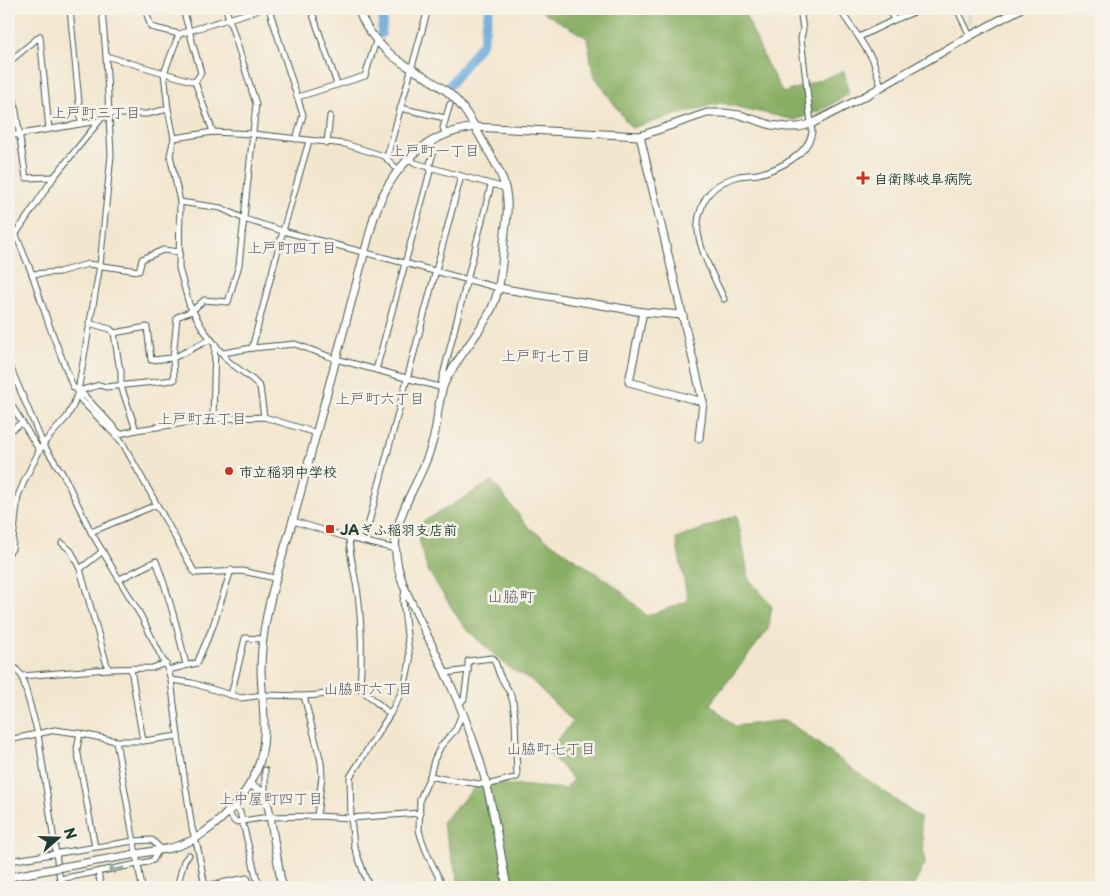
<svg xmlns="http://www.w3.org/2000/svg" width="1110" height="896" viewBox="0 0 1110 896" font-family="'Playpen Sans','Klee One',sans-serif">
  <rect width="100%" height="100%" fill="#f7f3e8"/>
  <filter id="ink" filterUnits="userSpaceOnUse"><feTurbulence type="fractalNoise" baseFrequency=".02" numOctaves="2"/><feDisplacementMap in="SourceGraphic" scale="10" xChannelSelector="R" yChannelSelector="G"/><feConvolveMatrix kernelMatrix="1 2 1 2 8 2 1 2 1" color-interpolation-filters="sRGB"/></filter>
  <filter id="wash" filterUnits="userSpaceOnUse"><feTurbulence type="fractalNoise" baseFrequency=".0096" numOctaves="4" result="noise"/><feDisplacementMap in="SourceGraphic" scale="20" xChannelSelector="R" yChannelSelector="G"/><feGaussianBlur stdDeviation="1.12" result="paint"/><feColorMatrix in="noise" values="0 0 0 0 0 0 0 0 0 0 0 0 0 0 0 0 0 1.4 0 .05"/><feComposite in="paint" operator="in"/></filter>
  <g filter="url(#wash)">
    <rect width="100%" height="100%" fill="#f3e6cf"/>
    <g fill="#88ae64" stroke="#54764c">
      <path d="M 538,9 L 743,9 L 766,62 L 783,93 L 844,71 L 849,94 L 824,109 L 795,120 L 720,103 L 672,116 L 631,128 L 593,74 L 587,38 Z"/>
      <path d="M 492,481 L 529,528 L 615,586 L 647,616 L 688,601 L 676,539 L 737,515 L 749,579 L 772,606 L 768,630 L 710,704 L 735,726 L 786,720 L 920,818 L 925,864 L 913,887 L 460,887 L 442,822 L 480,782 L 566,789 L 573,779 L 547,751 L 573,722 L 532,681 L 508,667 L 464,627 L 427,569 L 416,526 Z"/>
    </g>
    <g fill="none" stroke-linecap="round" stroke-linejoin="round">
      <path stroke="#69a8db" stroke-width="1" d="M 969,9 L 971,23"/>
      <g stroke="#69a8db" stroke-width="9">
        <path d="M 381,34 L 385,9"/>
        <path d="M 450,85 L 483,42 L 489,9"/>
      </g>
    </g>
  </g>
  <g filter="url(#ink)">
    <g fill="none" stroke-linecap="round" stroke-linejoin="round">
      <defs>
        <g id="street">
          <path d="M 70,9 L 81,123"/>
          <path d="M 102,9 L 106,56 L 111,155 L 100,265 L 78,391 L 73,406 L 67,417 L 43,444 L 64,476 L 91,532 L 141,616 L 168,670 L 171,680 L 178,736 L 192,828 L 198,849 L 205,887"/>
          <path d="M 145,9 L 151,27 L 179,34"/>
          <path d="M 183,9 L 201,73 L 195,82"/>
          <path d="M 261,9 L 179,34 L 164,73 L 168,109 L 174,138 L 170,155 L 180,202 L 179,268 L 189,304 L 203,329 L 228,361 L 253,380 L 260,387 L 264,417"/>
          <path d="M 269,9 L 303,115 L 296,139"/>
          <path d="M 311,9 L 337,84"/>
          <path d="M 839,9 L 858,36 L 873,60 L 881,86"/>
          <path d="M 889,9 L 894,20"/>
          <path d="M 957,9 L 970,36"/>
          <path d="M 859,37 L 894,20 L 922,9"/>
          <path d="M 106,56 L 195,82"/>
          <path d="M 9,62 L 40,36 L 49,129"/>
          <path d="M 195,82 L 213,132"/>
          <path d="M 9,93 L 14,98 L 26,178 L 54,177"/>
          <path d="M 298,97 L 365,76 L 376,41"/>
          <path d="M 400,108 L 445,118"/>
          <path d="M 109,114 L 147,114 L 168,109"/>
          <path d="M 446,135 L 443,128 L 450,104"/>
          <path d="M 9,136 L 98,121"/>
          <path d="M 174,138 L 213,132 L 253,134 L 345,144 L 387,157"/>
          <path d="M 430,142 L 434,150 L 429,167 L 505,188"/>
          <path d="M 327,143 L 330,116"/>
          <path d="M 409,158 L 415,163 L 429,167"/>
          <path d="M 398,170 L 387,159 L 387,157 L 428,9"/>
          <path d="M 180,202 L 221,208 L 244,219 L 283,231 L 499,288"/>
          <path d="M 9,218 L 32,274 L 49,325 L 73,387 L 83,394 L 120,434 L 136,430 L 213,419 L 264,417 L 316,433"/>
          <path d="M 9,244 L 54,177 L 109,109"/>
          <path d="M 32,274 L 59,272 L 88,264 L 139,271 L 142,259 L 163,250 L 180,252"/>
          <path d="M 724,299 C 715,279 701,254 698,232 C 697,224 698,217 701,209 C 706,191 721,181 739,176 C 745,175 752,175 758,174 C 779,169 808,155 812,132 L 801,38 L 803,29 L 800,9"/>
          <path d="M 89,323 L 110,329 L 114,333 L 147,327 L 151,360 L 173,358 L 177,317 L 192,311 L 204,300 L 228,302 L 239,265 L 256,104 L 226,9"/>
          <path d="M 114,333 L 119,365 L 121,370 L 121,386 L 136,430"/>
          <path d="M 252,348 L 283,231 L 309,141"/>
          <path d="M 223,353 L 252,348 L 295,344 L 336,359 L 443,388"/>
          <path d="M 9,364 L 43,444 L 26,477 L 18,496 L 12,549 L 9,553"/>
          <path d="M 376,370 L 431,168"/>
          <path d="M 440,387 L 491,185"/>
          <path d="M 78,391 L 81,400 L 122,442 L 195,573 L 242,571 L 275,578"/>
          <path d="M 78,391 L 100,385 L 106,387 L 174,380 L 173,358 L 211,339"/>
          <path d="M 9,401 L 39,450"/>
          <path d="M 213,419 L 215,344"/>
          <path d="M 9,431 L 22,423"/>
          <path d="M 293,521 L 349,538 L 396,549"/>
          <path d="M 91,532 L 156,505"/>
          <path d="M 349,538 C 350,560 357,581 359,603 C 362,631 362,660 360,688"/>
          <path d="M 364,541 L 461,176"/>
          <path d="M 62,543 L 71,551 L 80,569"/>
          <path d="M 103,551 L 80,569 L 108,669"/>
          <path d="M 120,579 L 156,561 C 169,595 178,630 186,665"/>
          <path d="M 9,661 L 22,676 L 38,734 L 61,887"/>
          <path d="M 131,669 L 143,741"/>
          <path d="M 168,670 L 197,663 L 213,626 L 231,570"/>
          <path d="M 445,673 L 468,670"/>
          <path d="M 22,676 L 108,669 L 152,668 L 166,663"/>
          <path d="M 171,680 L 192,683 L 241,698 L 263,695 L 304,696 L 319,695 L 360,688 L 390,714"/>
          <path d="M 231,695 L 245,638 L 262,639"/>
          <path d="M 304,696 L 321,762 L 322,776 L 317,816"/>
          <path d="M 80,733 L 77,749 L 95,847"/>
          <path d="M 9,740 L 55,730 L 77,733 L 116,741 L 143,741 L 178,736"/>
          <path d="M 116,741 L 142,887"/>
          <path d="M 430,776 L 444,779 L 487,785 L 517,777 L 515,718 L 513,702 L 510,693 L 500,676 L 494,659 L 492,658 L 468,661 L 468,670 L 464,699 L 459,704"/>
          <path d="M 265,794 L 265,770"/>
          <path d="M 233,806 L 240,812 L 256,876 L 258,881 L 267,887"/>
          <path d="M 227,811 L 235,822 L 269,817 L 317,816 L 351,818 L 420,813"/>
          <path d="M 9,861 L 134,841 L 152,840 L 162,850"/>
          <path d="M 98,872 L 101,887"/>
          <path d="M 60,879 L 148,862 L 153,860 L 158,851"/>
          <path d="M 205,886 L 247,878 L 252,887"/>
          <path d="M 177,887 L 184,861 L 189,855"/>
          <path d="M 266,887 L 281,882"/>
          <path d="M 369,887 L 354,846 L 351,818 L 350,777 L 390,714 L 401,693 L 406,679 L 410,661 L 403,601 L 405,590"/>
          <path d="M 444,887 C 434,869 424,850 419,830 L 420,799 L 430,776 L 434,760 L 441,746 L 456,729 L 462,713"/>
        </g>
        <g id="secondary">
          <path d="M 358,9 C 368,35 387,55 412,69 C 425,77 438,84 450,94 C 466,108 475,128 486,147 C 494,161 503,175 506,192 C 509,208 506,224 504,240 C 502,265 501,292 489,314 C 476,338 456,359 444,384 C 441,392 440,401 438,410 C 437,422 435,435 431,447 C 427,460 421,473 415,485 C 395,524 388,547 405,589 C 429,641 457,692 475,746 C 491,792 498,840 507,887"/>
          <path d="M 640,136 L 703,402 L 699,438"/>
          <path d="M 499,288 L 643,312 L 683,315"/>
          <path d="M 643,312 L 629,382 L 703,402"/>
          <path d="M 250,784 L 265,794 L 269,810 L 282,887"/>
          <path d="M 62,867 L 171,848 C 180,845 188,843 196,838 C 220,823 245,798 256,772 C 270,739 262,705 261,671 C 261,652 263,633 267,615 C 275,575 289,537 299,498 C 324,404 349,310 374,217 C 390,169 423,134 475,127 L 640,136 L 707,113 L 723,113 L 740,115 L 771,125 L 787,127 L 799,127 L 811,124 L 867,95 L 970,36 L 1020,9"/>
        </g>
      </defs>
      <use href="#street" stroke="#3f564b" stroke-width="7"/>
      <use href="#secondary" stroke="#3f564b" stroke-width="9"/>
      <use href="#street" stroke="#fff" stroke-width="5"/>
      <use href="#secondary" stroke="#fff" stroke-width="7"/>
      <defs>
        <path id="secondary-bridge" d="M 9,877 L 62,867"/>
      </defs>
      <use href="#secondary-bridge" stroke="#3f564b" stroke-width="9" stroke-linecap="butt"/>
      <use href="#secondary-bridge" stroke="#fff" stroke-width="7"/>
    </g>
    <defs><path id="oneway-shaft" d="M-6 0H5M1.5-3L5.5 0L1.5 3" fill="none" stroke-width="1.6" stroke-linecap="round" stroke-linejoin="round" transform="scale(1.25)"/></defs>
    <use stroke="#8f9e9a" href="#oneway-shaft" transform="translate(116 869) rotate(170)"/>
  </g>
  <g fill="#c8321e" stroke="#f7f3e8" stroke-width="2">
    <path d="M860.5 170.5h5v5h5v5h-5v5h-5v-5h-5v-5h5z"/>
    <circle cx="229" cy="471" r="5"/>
    <rect x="325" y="524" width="10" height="10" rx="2.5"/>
  </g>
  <g text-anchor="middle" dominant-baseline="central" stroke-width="5" stroke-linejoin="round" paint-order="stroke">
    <g font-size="14" font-weight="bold" fill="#1f3d34" stroke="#f7f3e8" text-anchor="start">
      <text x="874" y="178">自衛隊岐阜病院</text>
      <text x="239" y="471">市立稲羽中学校</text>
      <text x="340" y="529">JAぎふ稲羽支店前</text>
    </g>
    <g font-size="15" fill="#575c6b" stroke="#f7f3e8">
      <text x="96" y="111">上戸町三丁目</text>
      <text x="435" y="149">上戸町一丁目</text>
      <text x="292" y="246">上戸町四丁目</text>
      <text x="546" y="354">上戸町七丁目</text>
      <text x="380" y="397">上戸町六丁目</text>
      <text x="202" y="417">上戸町五丁目</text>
      <text x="368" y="687">山脇町六丁目</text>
      <text x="551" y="747">山脇町七丁目</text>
      <text x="271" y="797">上中屋町四丁目</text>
    </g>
    <g font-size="16" fill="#575c6b" stroke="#f7f3e8">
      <text x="511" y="595">山脇町</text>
    </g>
  </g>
  <rect width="1110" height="896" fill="none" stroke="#f7f3e8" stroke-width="30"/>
  <g transform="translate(58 838) rotate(70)" stroke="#f7f3e8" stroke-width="4" paint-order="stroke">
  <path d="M0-4L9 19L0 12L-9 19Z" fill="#1f3d34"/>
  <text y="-8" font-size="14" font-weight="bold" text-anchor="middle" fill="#1f3d34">N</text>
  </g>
</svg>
